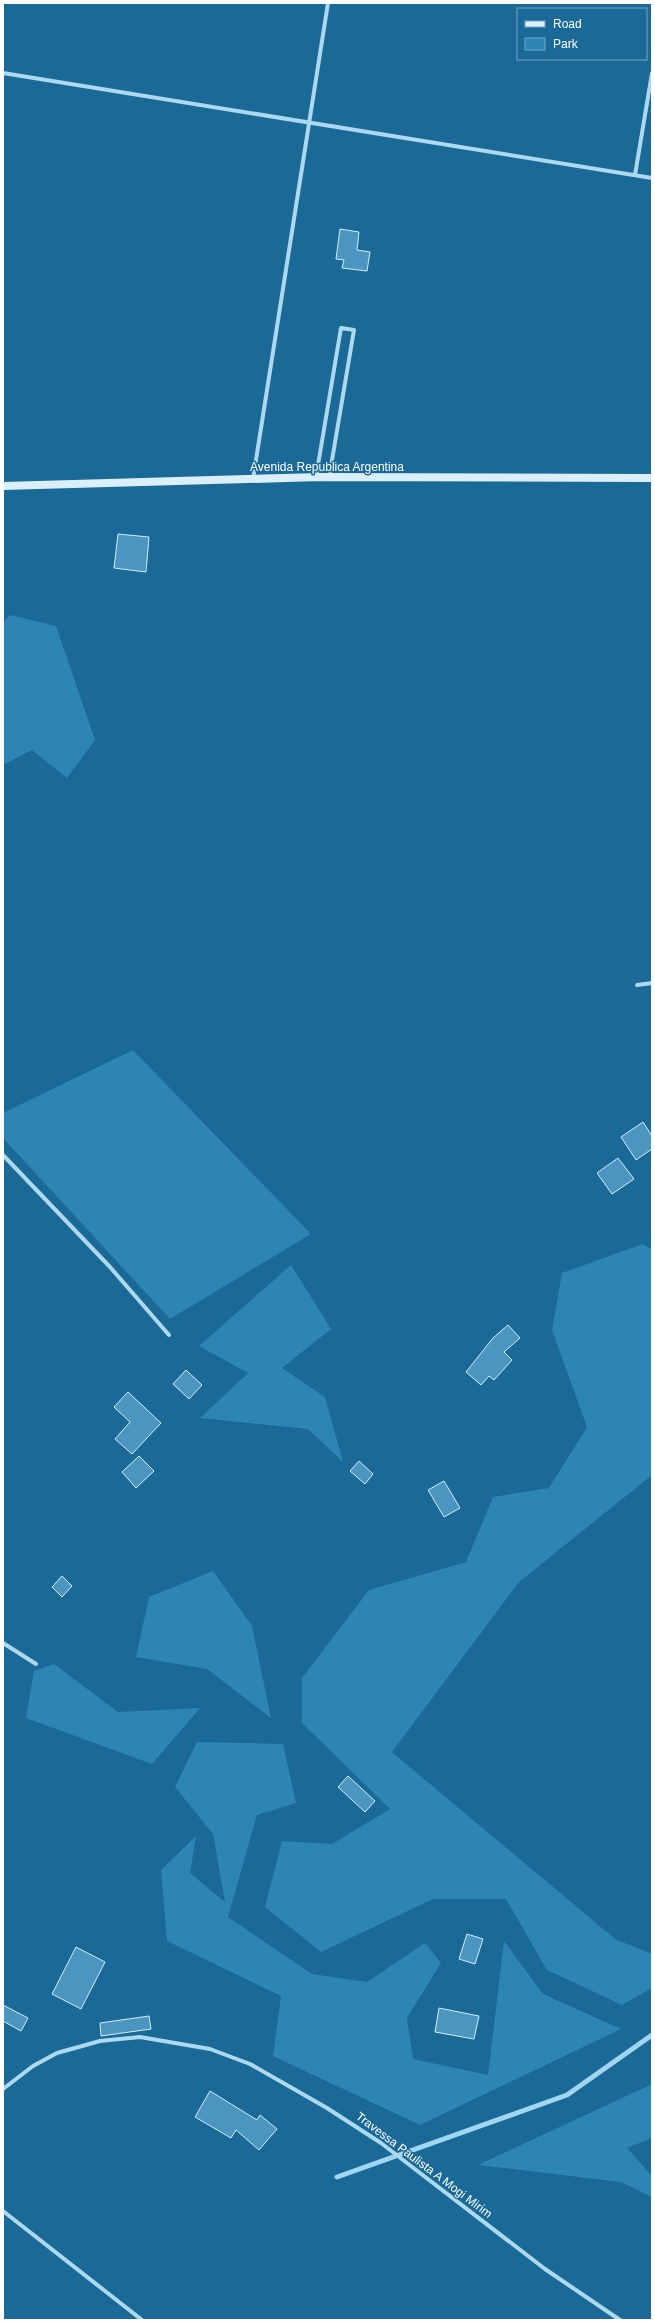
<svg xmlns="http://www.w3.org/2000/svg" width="655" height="2323" viewBox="0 0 655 2323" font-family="Helvetica,sans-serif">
  <rect width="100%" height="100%" fill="#1a6997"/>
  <g fill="#2d85b4">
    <path d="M 10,615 L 56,626 L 95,740 L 67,778 L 32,750 L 3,765 L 3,623 Z"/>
    <path d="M 133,1050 L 311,1234 L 170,1319 L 3,1138 L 3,1113 Z"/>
    <path d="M 643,1244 L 652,1250 L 652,1475 L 519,1582 L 392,1752 L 615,1939 L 652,1954 L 652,1988 L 622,2005 L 547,1970 L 506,1899 L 433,1899 L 321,1952 L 265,1907 L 282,1841 L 332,1844 L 390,1809 L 302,1723 L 302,1678 L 369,1590 L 466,1562 L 493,1497 L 549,1488 L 587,1427 L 552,1330 L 562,1273 Z"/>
    <path d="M 291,1265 L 331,1329 L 282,1368 L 325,1397 L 343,1462 L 308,1429 L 200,1418 L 248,1373 L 199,1346 Z"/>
    <path d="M 213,1571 L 252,1626 L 271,1718 L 207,1669 L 136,1657 L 149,1597 Z"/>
    <path d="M 54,1664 L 118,1712 L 200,1708 L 152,1764 L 26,1718 L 34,1671 Z"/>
    <path d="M 197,1742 L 283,1744 L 296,1803 L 257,1815 L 228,1917 L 312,1974 L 367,1982 L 425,1943 L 441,1963 L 407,2018 L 413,2059 L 488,2075 L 504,1941 L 543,1994 L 621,2029 L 420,2125 L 273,2056 L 281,1996 L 167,1941 L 161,1870 L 196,1836 L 190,1873 L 225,1902 L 213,1834 L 175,1787 Z"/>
    <path d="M 652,2084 L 652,2138 L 627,2148 L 652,2176 L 652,2197 L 621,2182 L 478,2165 Z"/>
  </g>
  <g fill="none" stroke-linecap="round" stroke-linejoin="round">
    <path stroke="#a0d6f2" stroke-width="5" d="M 337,2177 L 567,2095 L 652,2035"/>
  </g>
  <g fill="#4b96c1" stroke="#d4edfb">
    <path d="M 340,229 L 359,232 L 357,250 L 370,252 L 367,271 L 342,268 L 344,260 L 336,259 Z"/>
    <path d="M 118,534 L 149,537 L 146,572 L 114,568 Z"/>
    <path d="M 643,1122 L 652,1136 L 652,1149 L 636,1160 L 621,1137 Z"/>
    <path d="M 618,1158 L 634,1179 L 612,1194 L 597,1173 Z"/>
    <path d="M 508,1325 L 520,1338 L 504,1352 L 512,1360 L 494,1380 L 489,1376 L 481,1385 L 466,1372 L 493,1338 Z"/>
    <path d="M 186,1370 L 202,1385 L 189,1399 L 173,1384 Z"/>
    <path d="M 128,1392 L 161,1423 L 132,1454 L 115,1439 L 130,1422 L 114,1407 Z"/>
    <path d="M 139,1456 L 154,1471 L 136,1488 L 122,1472 Z"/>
    <path d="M 359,1461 L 373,1474 L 365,1484 L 350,1471 Z"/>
    <path d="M 444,1481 L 460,1508 L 444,1517 L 428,1490 Z"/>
    <path d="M 62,1576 L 72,1586 L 62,1597 L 52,1587 Z"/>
    <path d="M 348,1776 L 375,1801 L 365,1812 L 338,1787 Z"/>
    <path d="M 467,1934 L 483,1939 L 475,1964 L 459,1959 Z"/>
    <path d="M 76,1947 L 105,1962 L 81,2009 L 52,1994 Z"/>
    <path d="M 3,2005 L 28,2018 L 21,2031 L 3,2021 Z"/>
    <path d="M 439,2008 L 479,2016 L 474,2039 L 435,2032 Z"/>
    <path d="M 149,2016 L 151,2029 L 101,2036 L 100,2023 Z"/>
    <path d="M 210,2091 L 257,2120 L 260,2115 L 277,2129 L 259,2150 L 236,2130 L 231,2138 L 195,2117 Z"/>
  </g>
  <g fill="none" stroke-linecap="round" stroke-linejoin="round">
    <g stroke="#add9f0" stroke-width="4">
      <path d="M 3,73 L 652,178"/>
      <path d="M 635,175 L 652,73"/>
      <path d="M 316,477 L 341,328 L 354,330 L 329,478"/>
      <path d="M 253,479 L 328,3"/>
      <path d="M 637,985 L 652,983"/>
      <path d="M 3,1155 L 110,1267 L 169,1335"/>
      <path d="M 3,1643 L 36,1664"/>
      <path d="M 3,2089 L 33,2066 L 57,2053 L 100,2041 L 140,2037 L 210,2049 L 250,2064 L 327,2108 L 381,2143 L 545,2269 L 620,2320"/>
      <path d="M 3,2211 L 142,2320"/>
    </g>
    <path stroke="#dbeffb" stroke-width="8" d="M 3,486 L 320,477 L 652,478"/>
  </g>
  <g text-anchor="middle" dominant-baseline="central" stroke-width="3" stroke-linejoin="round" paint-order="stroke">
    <g font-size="12" fill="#fff" stroke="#1a6997">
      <text x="327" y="467">Avenida Republica Argentina</text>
      <text transform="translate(424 2165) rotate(37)">Travessa Paulista A Mogi Mirim</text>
    </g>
  </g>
  <rect width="655" height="2323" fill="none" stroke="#ffffff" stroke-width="8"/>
  <rect x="517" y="8" width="130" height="52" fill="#1a6997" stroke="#76a5c1"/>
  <rect x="525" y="21" width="20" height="6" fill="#dbeffb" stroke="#76a5c1"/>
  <text x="553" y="28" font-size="12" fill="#ffffff">Road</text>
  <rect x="525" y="38" width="20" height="12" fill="#2d85b4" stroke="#76a5c1"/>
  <text x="553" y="48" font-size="12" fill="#ffffff">Park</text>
</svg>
